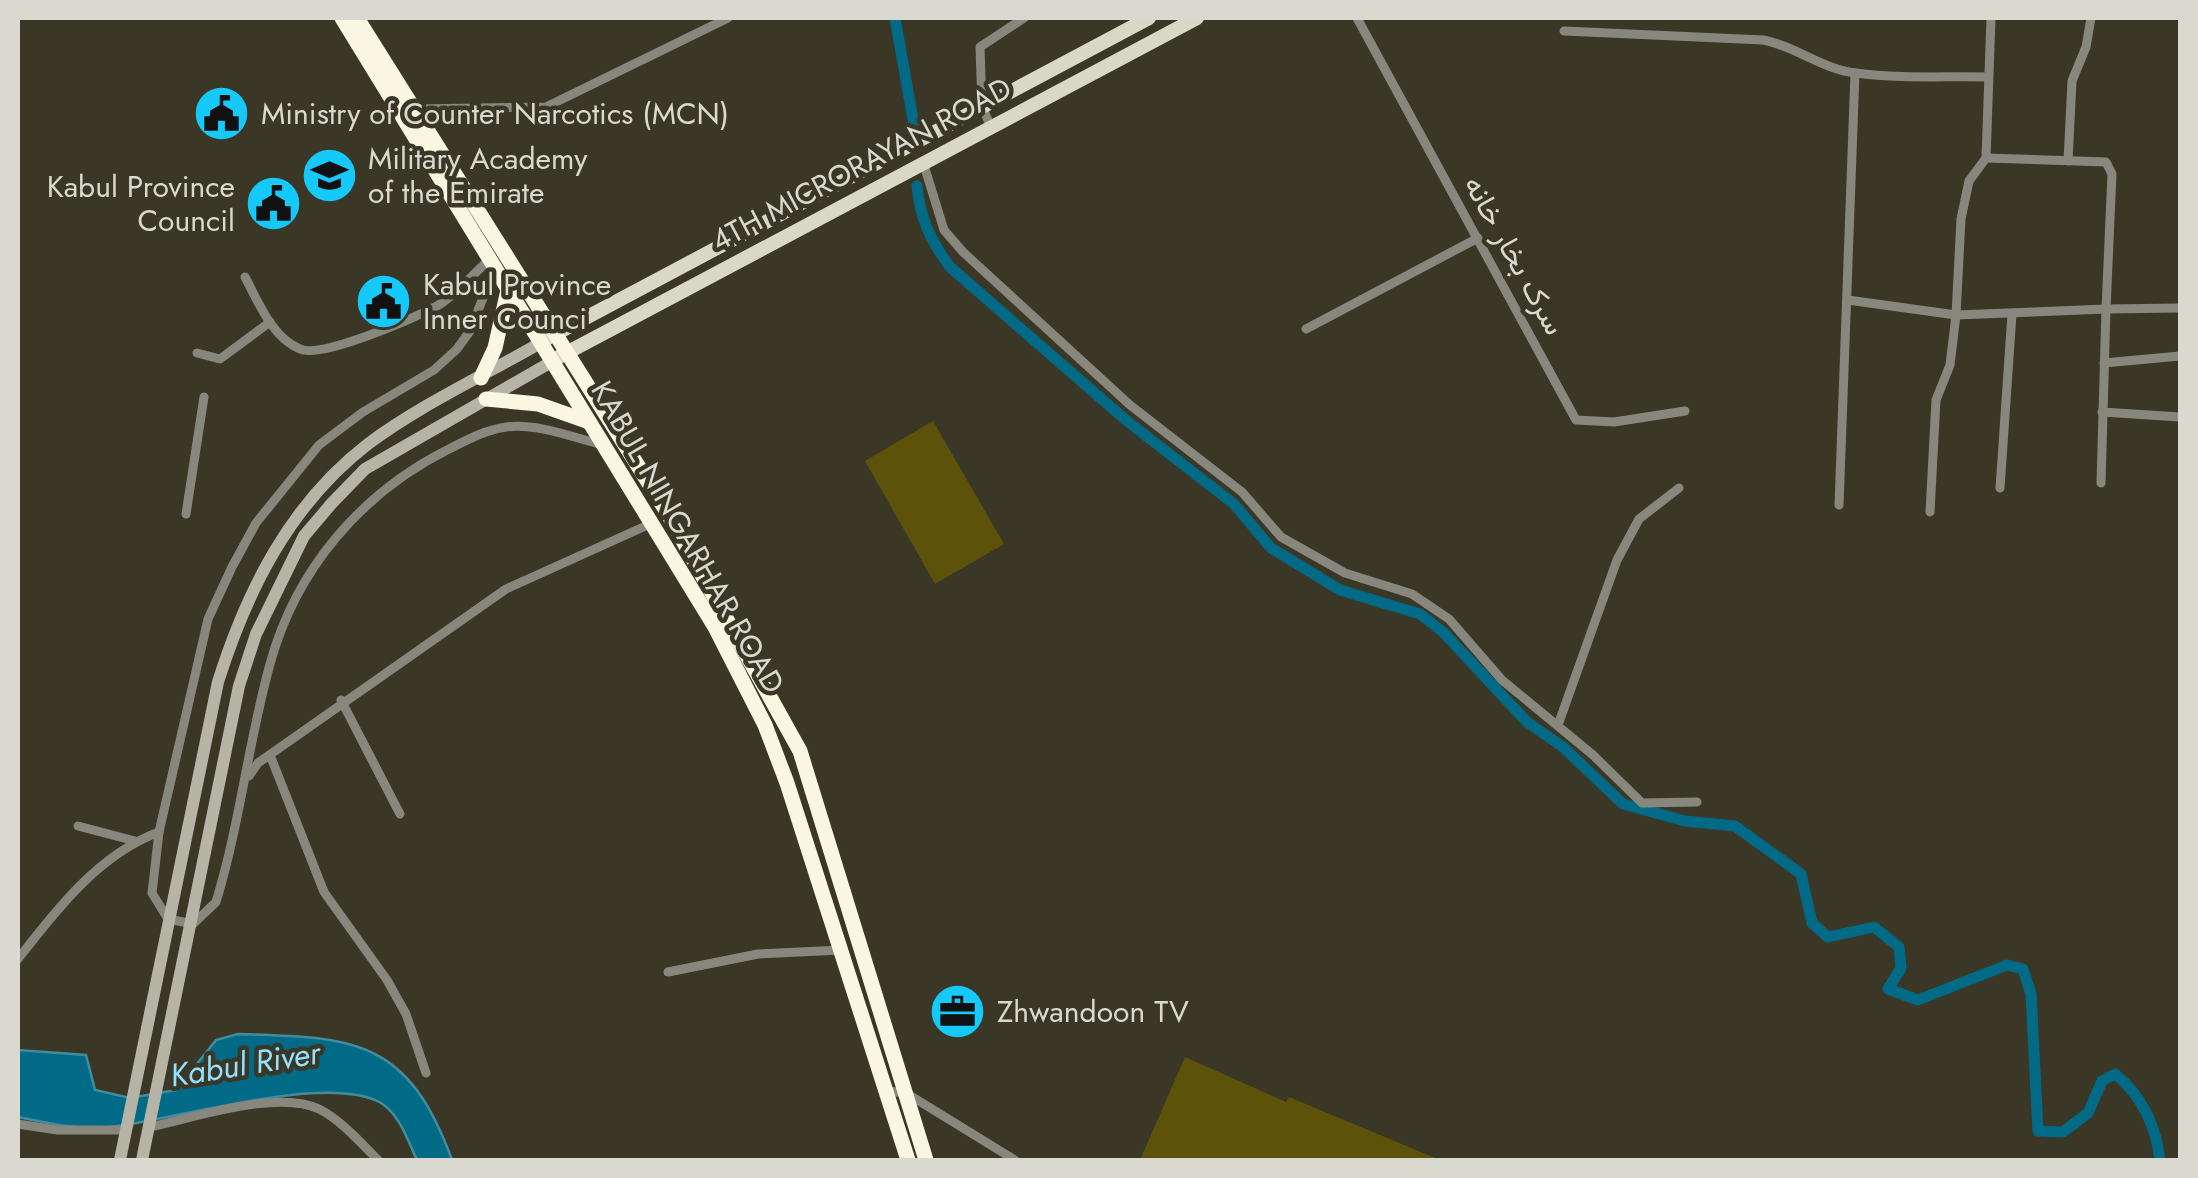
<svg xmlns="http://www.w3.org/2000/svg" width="2198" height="1178" viewBox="0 0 2198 1178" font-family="Jost,Vazirmatn,sans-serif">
  <rect width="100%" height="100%" fill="#3a3727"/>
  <g fill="#5c520a">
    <path d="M 933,421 L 1004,544 L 935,584 L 865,461 Z"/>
    <path d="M 1185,1057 L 1286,1102 L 1289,1097 L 1440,1160 L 1140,1160 Z"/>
  </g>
  <path fill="#016b87" stroke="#428c9d" stroke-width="2.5" d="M 238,1034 C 357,1037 408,1040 452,1160 L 417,1160 C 408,1141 400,1115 381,1103 C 326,1072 172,1121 109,1127 C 78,1130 47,1123 18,1117 L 18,1050 L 86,1055 L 95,1090 L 130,1098 L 176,1090 L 216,1040 Z"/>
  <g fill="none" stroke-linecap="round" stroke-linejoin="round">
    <g stroke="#016b87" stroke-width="11">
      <path d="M 895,18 L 914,125"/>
      <path d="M 917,186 C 920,219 931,241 950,267 L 1127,421 L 1234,504 L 1271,548 L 1340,590 L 1420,614 L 1443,632 L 1527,722 L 1563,747 L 1623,804 L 1685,821 L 1735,826 L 1801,874 L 1812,923 L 1828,937 L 1874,927 L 1899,947 L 1901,968 L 1888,989 L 1918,1000 L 2007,965 L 2023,969 L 2031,994 L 2038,1131 L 2063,1132 L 2088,1113 L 2102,1081 L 2115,1074 C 2142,1095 2156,1127 2160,1160"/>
    </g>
    <g stroke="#88877e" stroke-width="9">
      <path d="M 1357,18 L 1576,420 L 1614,422 L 1685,411"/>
      <path d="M 1564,31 L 1763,40 C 1796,46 1821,69 1856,73 C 1899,79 1945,76 1988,77"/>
      <path d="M 414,109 L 546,107 L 728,18"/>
      <path d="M 990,125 L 982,106 L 980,47 L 1024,18"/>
      <path d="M 1986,158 L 2106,162 L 2112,174 L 2106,309 L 2180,308"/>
      <path d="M 2068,161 L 2072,81 L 2086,47 L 2091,18"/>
      <path d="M 923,162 L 944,230 L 963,252 L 1130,405 L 1242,492 L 1281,537 L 1345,573 L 1412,594 L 1449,619 L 1502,680 L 1593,755 L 1642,803 L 1697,802"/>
      <path d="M 494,270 L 470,331 L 457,349 L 434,370 L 363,412 L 319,445 L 256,523 L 232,567 L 208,619 L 159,832 L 152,893 L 168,919 L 193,924 L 216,902 C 240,824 248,743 270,664 C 296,569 361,493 449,449 C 467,440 485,430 506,427 C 537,423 572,437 603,445"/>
      <path d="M 245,277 C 258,301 272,338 300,349 C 321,359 414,318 437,306 C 456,295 473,274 489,260"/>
      <path d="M 1848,300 L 1956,315 L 2106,309 L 2101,483"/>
      <path d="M 1306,329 L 1478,238"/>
      <path d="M 197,353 L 220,359 L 270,322"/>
      <path d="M 2104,363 L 2180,356"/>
      <path d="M 2102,412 L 2180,417"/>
      <path d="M 2000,488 L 2012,314"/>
      <path d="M 1839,505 L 1855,73"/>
      <path d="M 1930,512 L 1936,400 L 1950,365 L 1956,315 L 1961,219 L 1969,181 L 1986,158 L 1991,18"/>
      <path d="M 186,514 L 204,397"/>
      <path d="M 341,700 L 400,814"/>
      <path d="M 1558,725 L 1617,560 L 1639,519 L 1679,488"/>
      <path d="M 270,755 L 324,892 L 387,980 L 406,1014 L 426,1073"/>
      <path d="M 249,776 L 258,763 L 506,589 L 650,524"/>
      <path d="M 78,826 L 135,841"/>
      <path d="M 18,959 C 56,910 99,854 159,832"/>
      <path d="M 668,972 L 758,954 L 842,950"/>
      <path d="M 887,1091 L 906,1093 L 1015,1160"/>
      <path d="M 18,1124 L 57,1130 L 125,1130"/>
      <path d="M 150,1127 C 193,1118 278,1089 319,1109 C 341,1120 361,1143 378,1160"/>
    </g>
    <g stroke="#b5b4a7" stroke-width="12">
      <path d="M 120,1160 L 218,682 C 247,590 290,504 368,444 C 420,405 485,375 542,342"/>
      <path d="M 142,1160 L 239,686 L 256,634 L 304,536 L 332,503 L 365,469 L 553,361"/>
    </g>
    <g stroke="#d9d7c5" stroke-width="14">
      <path d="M 546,339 L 1149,18"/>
      <path d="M 557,358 L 1197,18"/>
    </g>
    <g stroke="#f9f6e1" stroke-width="15">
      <path d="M 342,18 L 715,627 L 765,725 L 787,783 L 908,1160"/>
      <path d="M 357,18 L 667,512 L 800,751 L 926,1160"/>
      <path d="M 481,378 L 495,348 L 508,290"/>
      <path d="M 486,399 L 538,404 L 589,422"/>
    </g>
  </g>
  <defs>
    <symbol id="civic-disc" viewBox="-11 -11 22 22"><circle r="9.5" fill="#15cafb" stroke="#3a3727"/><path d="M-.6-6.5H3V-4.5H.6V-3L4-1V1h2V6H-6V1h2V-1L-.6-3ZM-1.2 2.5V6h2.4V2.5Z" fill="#111"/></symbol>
    <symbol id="university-disc" viewBox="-11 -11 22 22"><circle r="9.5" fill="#15cafb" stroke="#3a3727"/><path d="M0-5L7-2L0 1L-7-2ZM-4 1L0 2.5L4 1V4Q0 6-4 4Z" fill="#111"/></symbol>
    <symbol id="office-disc" viewBox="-11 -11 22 22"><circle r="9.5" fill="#15cafb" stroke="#3a3727"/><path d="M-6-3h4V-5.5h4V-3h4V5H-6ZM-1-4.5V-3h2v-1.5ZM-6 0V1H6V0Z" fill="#111"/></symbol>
  </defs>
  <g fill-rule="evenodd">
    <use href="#civic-disc" x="190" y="82" width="63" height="63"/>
    <use href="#university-disc" x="298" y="144" width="63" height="63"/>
    <use href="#civic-disc" x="242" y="172" width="63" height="63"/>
    <use href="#civic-disc" x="352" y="270" width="63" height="63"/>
    <use href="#office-disc" x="926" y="980" width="63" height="63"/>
  </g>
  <g text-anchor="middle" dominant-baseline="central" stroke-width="9" stroke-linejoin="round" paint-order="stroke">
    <g font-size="30" fill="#dad9cf" stroke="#3a3727" text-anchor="start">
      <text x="261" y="113">Ministry of Counter Narcotics (MCN)</text>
      <text x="368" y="158">Military Academy<tspan x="368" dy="34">of the Emirate</tspan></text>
      <text x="235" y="186" text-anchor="end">Kabul Province<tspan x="235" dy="34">Council</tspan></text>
      <text x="423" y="284">Kabul Province<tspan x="423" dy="34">Inner Counci</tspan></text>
      <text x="997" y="1011">Zhwandoon TV</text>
    </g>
    <g font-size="30" fill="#dad9cf" stroke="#3a3727">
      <text transform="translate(861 164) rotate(-28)">4TH MICRORAYAN ROAD</text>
      <text transform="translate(1515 255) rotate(61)">سرک بخار خانه</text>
      <text transform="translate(688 537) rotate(60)">KABUL NINGARHAR ROAD</text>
    </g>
    <g font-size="32" font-style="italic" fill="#93e1ff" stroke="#3a3727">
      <text transform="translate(245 1064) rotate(-9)">Kabul River</text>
    </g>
  </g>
  <rect width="2198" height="1178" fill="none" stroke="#dad9cf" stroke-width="40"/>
</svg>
